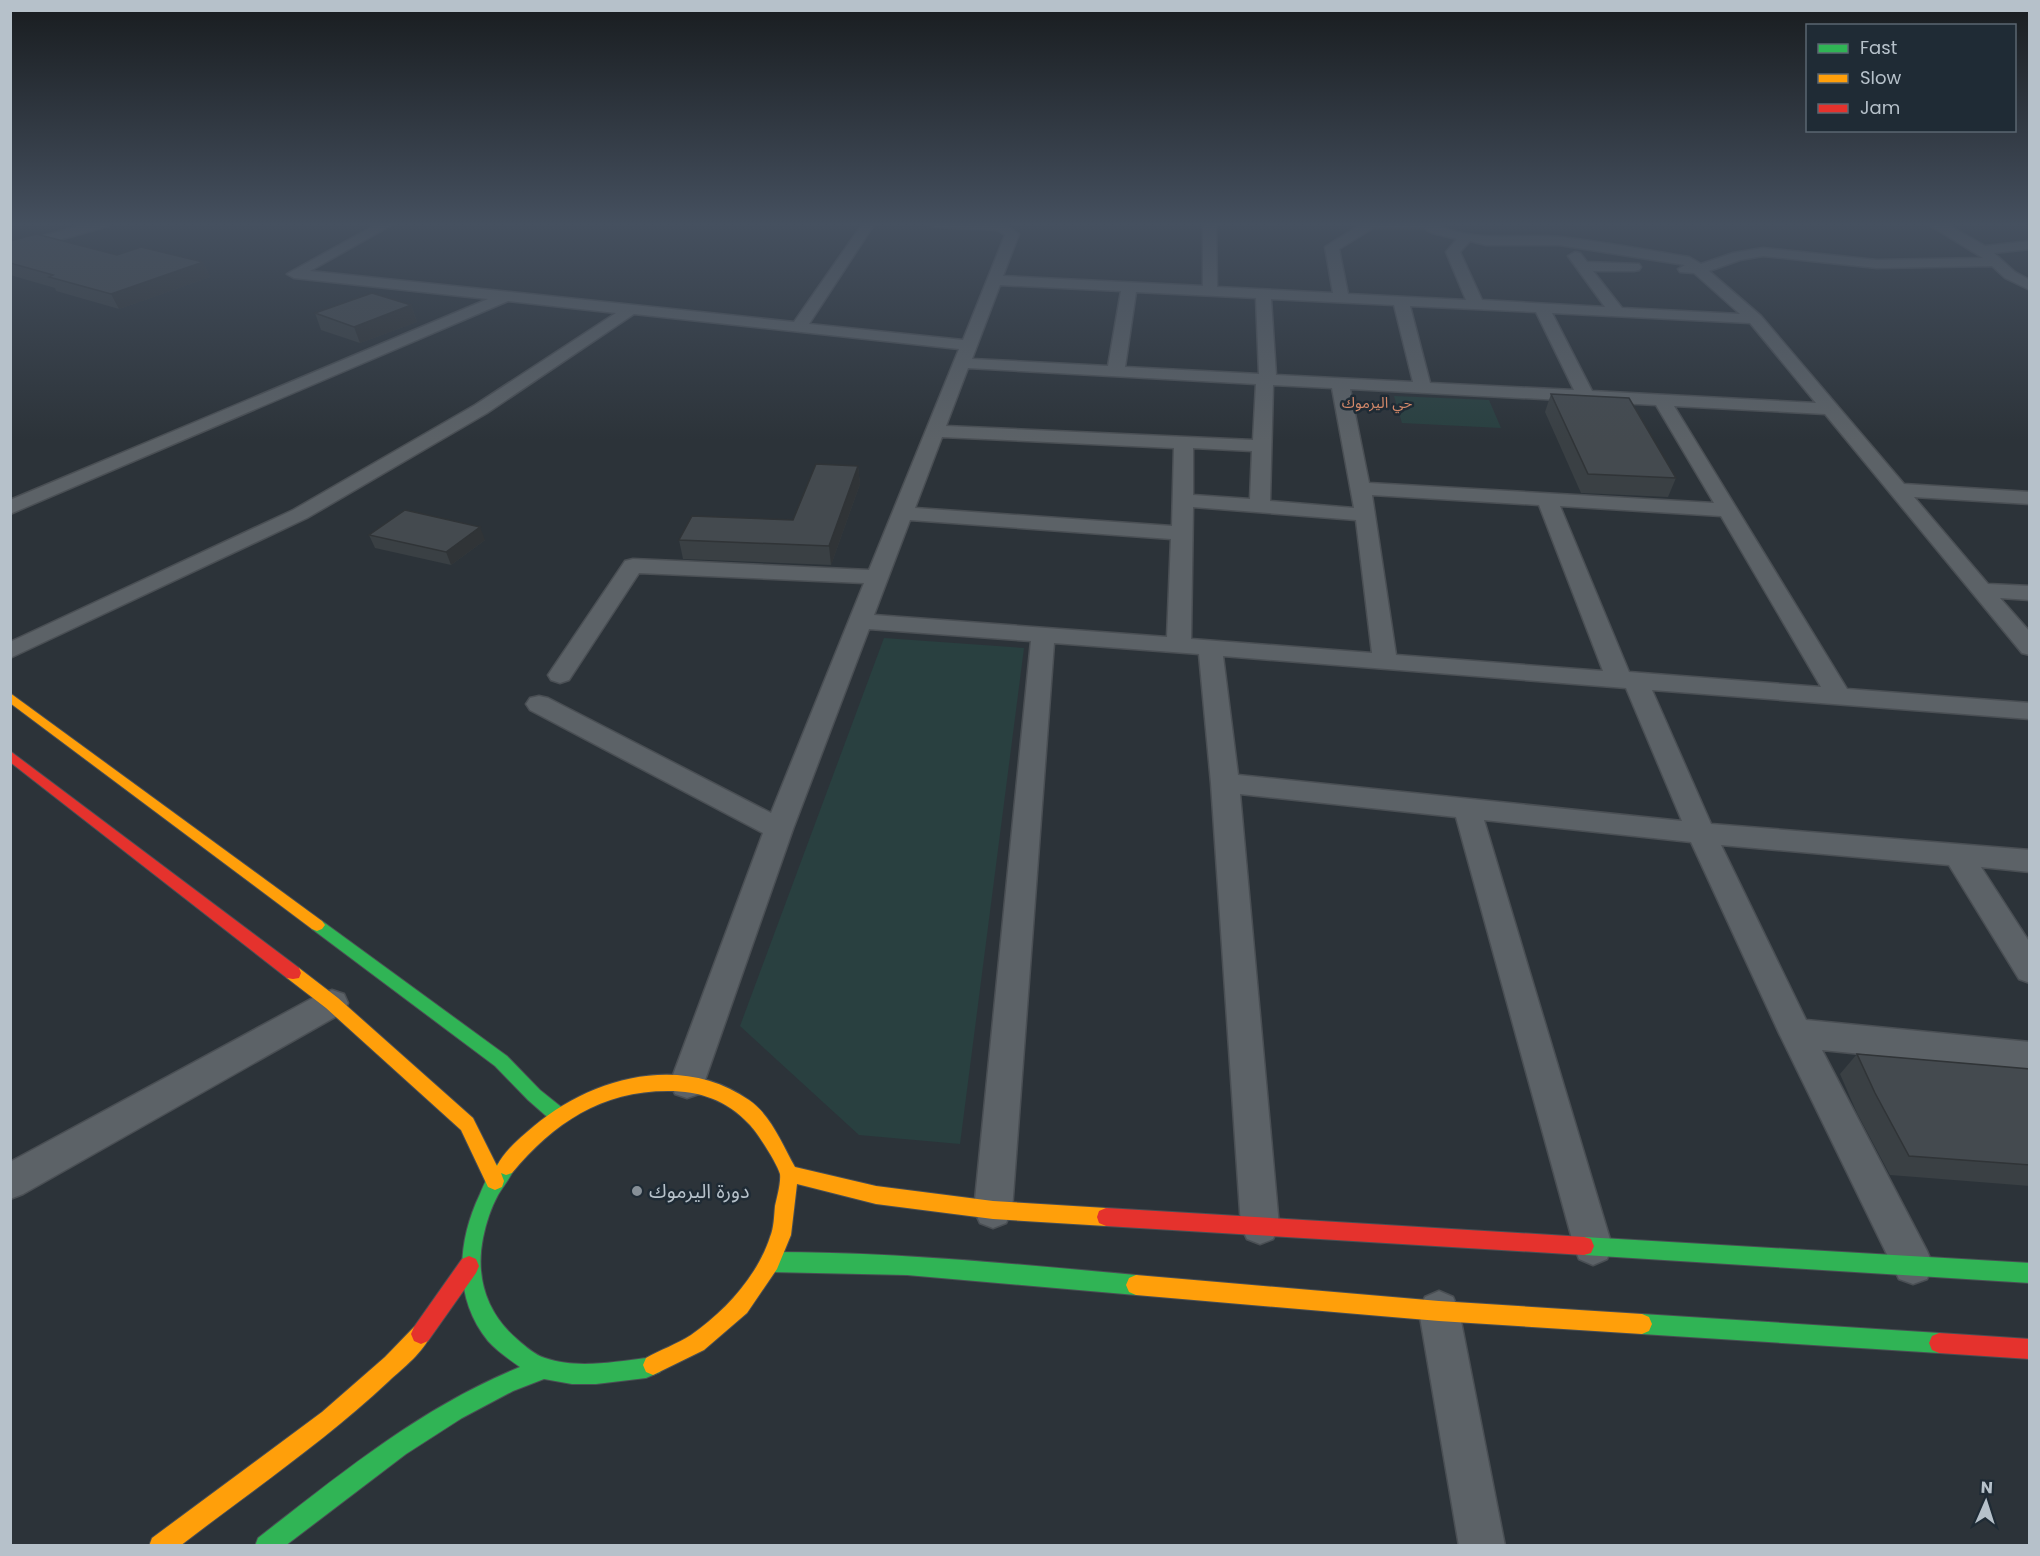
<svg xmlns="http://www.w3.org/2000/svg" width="2040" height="1556" font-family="Poppins,'Noto Sans Arabic',sans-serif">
	<rect width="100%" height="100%" fill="#2c3339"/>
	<!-- green -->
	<g fill="#294040">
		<path d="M1394,396L1489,400L1501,428L1402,423Z"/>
		<path d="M884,638L1024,648L960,1144L859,1135L740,1026Z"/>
	</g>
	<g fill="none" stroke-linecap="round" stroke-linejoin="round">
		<!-- street casing -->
		<g stroke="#4a4f54" stroke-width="3">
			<g id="street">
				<path d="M90,223H110L108,226L10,254V245Z"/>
				<path d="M379,223H395L310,271L794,322L863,223H875L809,324L963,340L1005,235L997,230L934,227L928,223H1002L1019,234L1003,276L1203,286V223H1216L1217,287L1333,293L1325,247L1363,223H1433C1473,244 1518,233 1561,237C1604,242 1646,250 1689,257L1701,264L1733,253L1763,248L1877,260L1983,258L1931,226L1930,223H1945L1985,246L2030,241V249L1994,253L2015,272L2030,280V290L2005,278L1992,266L1877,268L1763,256L1740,260L1709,271L1761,316L1904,484L2030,492V504L1914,497L1988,584L2030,586V600L2000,598L2030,632V655L2022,653L1825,414L1674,406L1847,689L2030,703V719L1652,690L1711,824L2030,850V872L1981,867L2030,943V983L2019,979L1949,865L1721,845L1806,1020L2030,1042V1071L1822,1050L1927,1251L1933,1265L1927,1279L1913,1284L1899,1279L1779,1033L1691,842L1484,820L1612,1246L1607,1259L1593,1265L1579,1259L1574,1246L1456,817L1240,794L1279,1226L1273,1239L1260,1244L1247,1239L1241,1226L1211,783L1199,654L1054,643L1012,1210L1006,1223L993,1228L980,1223L974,1210L1031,641L869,629L793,829L704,1083L699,1094L687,1098L675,1094L670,1083L763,833L530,710L526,704L530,698L539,696L548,698L771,813L864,583L639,573L569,680L560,683L551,680L548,675L625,561L633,559L869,570L959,349L634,314L487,413L307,518L10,658V642L293,510L475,405L616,313L508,301L10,514V500L488,299L294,278L287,274ZM1373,228H1423L1432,233L1457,239L1446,252L1466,300L1348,294L1339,249ZM1470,241L1486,245H1559L1685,265L1678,269L1680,272L1694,273L1740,314L1622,308L1593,271H1634L1639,270L1641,267L1639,264L1587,262L1580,253L1575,252L1568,256L1605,307L1482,300L1460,252ZM1000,285L1121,291L1108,366L972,359ZM1136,292L1256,298L1259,374L1125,367ZM1271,299L1394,305L1413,382L1276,375ZM1410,306L1536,312L1574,390L1430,383ZM1552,313L1750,323L1816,403L1592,391ZM968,368L1256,384L1253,440L946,426ZM1273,385L1332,388L1354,508L1270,501ZM1350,389L1656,405L1714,503L1369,483ZM942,437L1174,448L1172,526L915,508ZM1193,448L1252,451L1250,499L1193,495ZM1372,495L1539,505L1603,671L1396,655ZM1560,506L1721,516L1821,687L1629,672ZM1193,507L1356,520L1372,653L1191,639ZM910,520L1171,539L1167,637L874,615ZM1223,656L1626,688L1682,821L1238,775Z"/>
				<path d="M332,990L344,994L348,1003L344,1012L23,1194L10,1199V1162L320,994Z"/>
				<path d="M1439,1291L1453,1297L1459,1311L1505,1546H1459L1419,1311L1425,1297Z"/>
			</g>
		</g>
		<!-- fast casing -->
		<g stroke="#4a4f54" stroke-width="2">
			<g id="fast">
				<path d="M317,919L322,921L507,1056L540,1090L565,1110L568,1116L565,1122L559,1124L553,1122L528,1100L495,1066L312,929L309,925L312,921Z"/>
				<path d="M506,1159L512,1161L515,1167C511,1177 504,1185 498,1195C491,1208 486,1223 483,1238C475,1278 487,1314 518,1340C526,1347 535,1355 545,1358C577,1369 613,1362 646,1358L653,1355L660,1358L663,1365L660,1372L646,1378L596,1384H572L544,1379L513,1391L462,1418L406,1454L285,1546H255L258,1538C340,1474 423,1406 520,1367C510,1360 497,1351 488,1341C453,1298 457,1242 480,1194C485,1182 493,1163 506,1159Z"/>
				<path d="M1584,1237L2030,1263V1283L1584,1255L1577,1253L1574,1246L1577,1239Z"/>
				<path d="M770,1252C893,1252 1014,1264 1136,1275L1143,1278L1146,1285L1143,1292L1136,1295L907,1275L770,1272L763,1269L760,1262L763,1255Z"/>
				<path d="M1642,1314L1939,1333L1946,1336L1949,1343L1946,1350L1939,1353L1642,1334L1635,1331L1632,1324L1635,1317Z"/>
			</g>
		</g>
		<!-- slow casing -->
		<g stroke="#4a4f54" stroke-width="2">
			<g id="slow">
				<path d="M10,693L322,921L325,925L322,929L317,931L312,929L10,703Z"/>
				<path d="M293,967L299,968L338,998L473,1118L497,1166C504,1151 521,1137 534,1126C592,1077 682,1053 749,1100C771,1115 782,1144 795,1167L876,1186L993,1201L1106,1208L1113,1211L1115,1217L1113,1223L1106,1226L993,1219L876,1204L797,1184L791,1235L777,1269L747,1313L704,1350L653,1375L646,1372L643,1365L646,1358C660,1350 677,1344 691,1335C724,1312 757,1277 770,1237C774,1228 774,1216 775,1206C777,1197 781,1183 780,1174C777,1163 757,1132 749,1124C727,1100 699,1091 668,1091C601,1091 554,1123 512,1173L506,1175L501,1173L504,1181L502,1187L495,1190L488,1187L461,1130L326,1008L287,978L285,973L287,968Z"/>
				<path d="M1136,1275L1439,1301L1642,1314L1649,1317L1652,1324L1649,1331L1642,1334L1439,1321L1136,1295L1129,1292L1126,1285L1129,1278Z"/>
				<path d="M421,1324L428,1327L431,1334C424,1352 403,1368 389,1381C324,1442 250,1492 180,1546H149L152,1538L322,1412L385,1357L414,1327Z"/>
			</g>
		</g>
		<!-- jam casing -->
		<g stroke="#4a4f54" stroke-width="2">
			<g id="jam">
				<path d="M10,751L299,968L301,973L299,978L293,979L287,978L10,762Z"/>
				<path d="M1106,1208L1584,1237L1591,1239L1594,1246L1591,1253L1584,1255L1106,1226L1099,1223L1097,1217L1099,1211Z"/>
				<path d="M469,1256L476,1259L479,1266L476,1273L428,1341L421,1344L414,1341L411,1334L414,1327L462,1259Z"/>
				<path d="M1939,1333L2030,1339V1359L1939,1353L1932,1350L1929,1343L1932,1336Z"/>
			</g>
		</g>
		<!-- street -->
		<use href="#street" fill="#5c6267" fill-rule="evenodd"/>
		<!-- fast -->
		<use href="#fast" fill="#30b455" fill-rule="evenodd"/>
		<!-- slow -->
		<use href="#slow" fill="#ff9f0a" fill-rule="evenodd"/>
		<!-- jam -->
		<use href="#jam" fill="#e5322d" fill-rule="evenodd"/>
	</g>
	<!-- wall -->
	<g fill="#3a4044">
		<path d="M10,241L117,255L203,262L210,277L119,309L56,291L55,288L10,275Z"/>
		<path d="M411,305L417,322L360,343L321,330L315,313Z"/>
		<path d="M1551,394L1676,478L1668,497L1581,493L1545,412Z"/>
		<path d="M858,466L860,484L831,565L683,559L679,540L793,520Z"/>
		<path d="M369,535L485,540L451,565L375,548Z"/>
		<path d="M1857,1054L2030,1069V1186L1890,1175L1857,1113L1840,1074Z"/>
	</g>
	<!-- shaded-wall -->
	<g fill="#303437">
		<path d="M203,262L210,277L119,309L111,294Z"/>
		<path d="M411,305L417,322L360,343L354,327Z"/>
		<path d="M858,466L860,484L831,565L829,546Z"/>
		<path d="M480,527L485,540L451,565L446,552Z"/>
	</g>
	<!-- building -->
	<g fill="#444a4f" stroke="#303437" stroke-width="1.5">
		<path d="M36,234L117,255L141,247L203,262L111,294L49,277L53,275L10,263V241Z"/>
		<path d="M372,293L411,305L354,327L315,313Z"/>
		<path d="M1551,394L1629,398L1676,478L1588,474Z"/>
		<path d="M816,464L858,466L829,546L679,540L692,516L793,520Z"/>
		<path d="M405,510L480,527L446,552L369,535Z"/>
		<path d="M1857,1054L2030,1069V1165L1909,1156L1875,1093Z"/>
	</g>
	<!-- sky -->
	<linearGradient id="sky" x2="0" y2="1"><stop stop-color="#181c1f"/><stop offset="0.51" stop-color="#45505f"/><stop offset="1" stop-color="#45505f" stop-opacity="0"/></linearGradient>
	<rect width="2040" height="440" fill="url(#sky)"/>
	<!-- markers -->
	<circle fill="#868f97" stroke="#1f2b35" stroke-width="2" cx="637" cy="1191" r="6"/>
	<g text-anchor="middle" stroke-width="5" stroke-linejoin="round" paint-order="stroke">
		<!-- far-neighbourhood labels -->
		<g font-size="15" fill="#d38869" stroke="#1f2b35">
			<text x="1377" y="408">حي اليرموك</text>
		</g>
		<!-- near-poi labels -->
		<g font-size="20" fill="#b6c1ca" stroke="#1f2b35" text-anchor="start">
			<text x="649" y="1198">دورة اليرموك</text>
		</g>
	</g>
	<!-- border -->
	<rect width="2040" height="1556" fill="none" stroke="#b6c1ca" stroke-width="24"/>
	<!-- legend -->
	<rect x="1806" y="24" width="210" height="108" fill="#1f2b35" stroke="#5b6771" stroke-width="1.5"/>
	<rect x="1818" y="44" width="30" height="9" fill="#30b455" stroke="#5b6771" stroke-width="1.5"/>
	<text x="1860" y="54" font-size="18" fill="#b6c1ca">Fast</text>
	<rect x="1818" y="74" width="30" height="9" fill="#ff9f0a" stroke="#5b6771" stroke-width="1.5"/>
	<text x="1860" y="84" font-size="18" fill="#b6c1ca">Slow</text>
	<rect x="1818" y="104" width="30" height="9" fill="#e5322d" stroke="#5b6771" stroke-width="1.5"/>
	<text x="1860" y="114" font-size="18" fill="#b6c1ca">Jam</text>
	<!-- north arrow -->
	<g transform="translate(1986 1502) rotate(3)" stroke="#1f2b35" stroke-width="4.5" paint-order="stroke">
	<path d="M0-4.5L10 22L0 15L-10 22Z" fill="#b6c1ca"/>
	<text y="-9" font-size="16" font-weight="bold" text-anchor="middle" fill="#b6c1ca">N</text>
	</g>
</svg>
